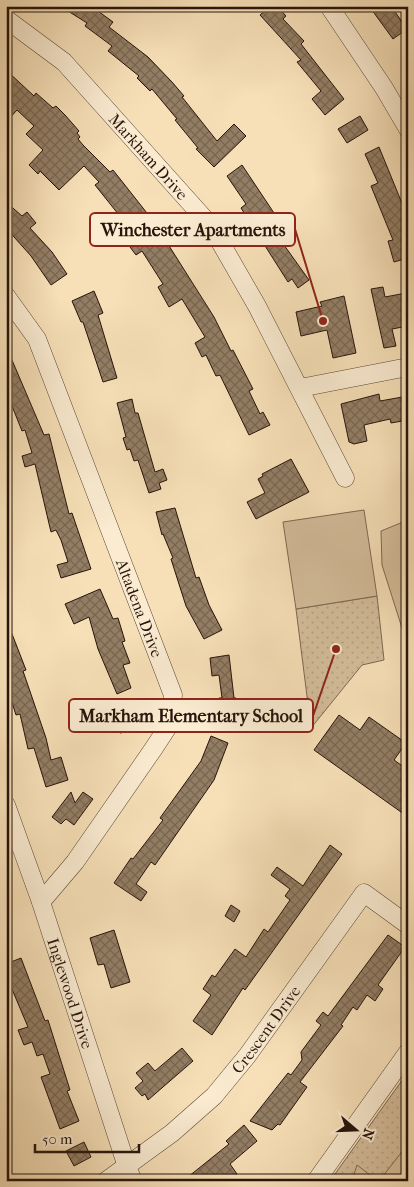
<svg xmlns="http://www.w3.org/2000/svg" width="414" height="1187" font-family="'IM FELL French Canon',serif">
	<defs>
		<pattern id="grass-dots" width="8" height="8" patternUnits="userSpaceOnUse" patternTransform="scale(1.25)"><rect width="8" height="8" fill="#d4bd9b"/><path d="M2 2h.1M6 6h.1" fill="none" stroke="#b6a284" stroke-width="1.8" stroke-linecap="round"/></pattern>
		<pattern id="forest-firs" width="22" height="20" patternUnits="userSpaceOnUse" patternTransform="scale(1.25)"><rect width="22" height="20" fill="#d4bd9b"/><path d="M5 1l3.5 6h-7zM16 11l3.5 6h-7z" fill="#b6a284"/></pattern>
		<pattern id="building-cross-hatch" width="8" height="8" patternUnits="userSpaceOnUse" patternTransform="scale(1.25)"><rect width="8" height="8" fill="#937e65"/><path d="M0 0l8 8M0 8l8-8" fill="none" stroke="#786651"/></pattern>
	</defs>
	<rect width="100%" height="100%" fill="#f7e0b8"/>
	<filter id="stains"><feTurbulence type="fractalNoise" baseFrequency=".004" numOctaves="4"/><feColorMatrix values="0 0 0 0 .2 0 0 0 0 .09 0 0 0 0 .02 0 0 0 .5 -.17"/></filter>
	<radialGradient id="worn" r=".72"><stop offset=".6" stop-color="#630" stop-opacity="0"/><stop offset="1" stop-color="#630" stop-opacity=".3"/></radialGradient>
	<!-- grass -->
	<g fill="url(#grass-dots)" stroke="#7e6853">
		<path d="M377,596L384,660L362,665L311,728L296,609Z"/>
		<path d="M408,1072V1181H330Z"/>
	</g>
	<!-- forest -->
	<g fill="url(#forest-firs)" stroke="#7e6853">
		<path d="M408,1144V1181H379Z"/>
		<path d="M357,1165L378,1181H352Z"/>
	</g>
	<!-- garden -->
	<g fill="#d4bd9b" stroke="#7e6853">
		<path d="M364,510L377,596L296,609L283,522Z"/>
		<path d="M408,520V647L382,565L381,531Z"/>
	</g>
	<!-- building -->
	<g fill="url(#building-cross-hatch)" stroke="#27140b">
		<path d="M60,6H91L113,22L109,27L148,57L172,82L184,96L182,97L217,141L234,124L246,136L214,167L196,149L198,148L175,120L177,119L152,89L150,91L137,78L139,76L108,51L112,46L85,26L87,23Z"/>
		<path d="M270,6H277L286,16L283,19L304,41L301,44L344,99L325,115L312,99L321,91L297,62L301,60L260,15Z"/>
		<path d="M369,6H391L407,29L393,39Z"/>
		<path d="M6,70L34,96L36,93L53,108L56,106L65,115L79,131L77,133L80,137L78,139L83,145L110,172L113,170L154,222L214,317L231,351L233,350L253,389L249,391L260,414L263,412L270,425L249,435L220,375L216,376L206,355L202,357L195,343L205,337L182,299L169,307L158,287L163,284L142,251L136,255L130,247L139,240L95,185L99,182L84,166L59,190L40,171L38,174L29,165L43,150L26,134L34,126L17,110L6,122Z"/>
		<path d="M360,116L368,130L347,143L338,129Z"/>
		<path d="M379,147L408,218V258L394,262L388,241L393,240L371,186L378,183L365,154Z"/>
		<path d="M242,165L278,219L281,217L290,231L279,238L309,280L298,288L292,279L288,282L241,208L246,204L227,176Z"/>
		<path d="M6,202L22,216L27,212L36,223L30,228L52,252L67,274L51,285L31,256L6,228Z"/>
		<path d="M383,287L385,297L406,293L408,301V326L392,329L396,346L384,348L371,289Z"/>
		<path d="M94,291L103,313L98,315L117,378L103,382L83,322H81L72,301Z"/>
		<path d="M344,296L356,353L333,358L327,330L301,336L296,312L322,306L320,302Z"/>
		<path d="M6,346L44,435L49,434L69,514L72,513L91,569L61,578L57,565L68,562L61,540L56,530L51,532L35,464L25,467L22,456L32,453L25,430L22,431L6,391Z"/>
		<path d="M379,394L380,401L408,396V420L391,423L390,419L364,425L367,441L354,444L349,442L341,404Z"/>
		<path d="M132,399L135,413H138L155,472L163,469L167,480L159,483L161,489L149,493L138,460L134,461L130,449L127,450L123,438L126,437L117,403Z"/>
		<path d="M291,459L309,492L256,519L247,502L265,493L258,479L263,476L262,474Z"/>
		<path d="M175,508L196,578L199,577L209,605L222,630L204,639L186,606L171,559L173,558L163,534L162,535L156,512Z"/>
		<path d="M100,589L113,619L118,618L125,641L122,642L130,663L123,665L131,688L117,694L98,649L89,617L74,624L65,604Z"/>
		<path d="M7,621L26,670L23,671L46,738L51,760L61,757L68,780L46,787L34,748L28,749L20,714L16,715L8,690L10,689L6,680Z"/>
		<path d="M229,655L234,698H236L235,723H218L219,698H222L219,675L212,676L210,658Z"/>
		<path d="M139,711L143,728L120,733L116,716Z"/>
		<path d="M339,715L360,730L369,717L406,743L394,760L408,770V817L314,750Z"/>
		<path d="M211,736L228,743L214,780L155,865L151,862L136,884L147,892L141,901L114,883L131,858L133,859L163,820L160,818L201,761Z"/>
		<path d="M71,792L75,803L83,792L93,799L74,825L66,819L61,824L52,817Z"/>
		<path d="M330,845L342,854L245,990L243,988L212,1035L193,1021L211,995L203,989L212,975L215,977L235,949L246,957L264,929L268,932L290,900L285,896L290,889L271,875L277,867L303,886Z"/>
		<path d="M231,905L240,911L234,922L225,916Z"/>
		<path d="M114,930L130,982L111,988L104,964L98,965L90,938Z"/>
		<path d="M388,935L405,947L378,985L383,989L375,1001L367,995L357,1010L353,1007L341,1025L343,1026L300,1082L307,1087L280,1125L278,1124L272,1130L250,1121L288,1073L291,1075L302,1060L301,1052L321,1025L316,1021L323,1012L328,1016Z"/>
		<path d="M21,958L45,1021L48,1020L70,1090L67,1091L79,1121L60,1129L41,1077L50,1074L43,1054L37,1056L32,1042L24,1045L18,1030L28,1027L6,975V964Z"/>
		<path d="M182,1048L193,1061L148,1100L145,1094L142,1096L135,1088L143,1081L136,1073L148,1063L155,1071Z"/>
		<path d="M244,1125L257,1141L230,1164L237,1174L229,1181H183L229,1144L226,1141Z"/>
		<path d="M84,1142L91,1157L74,1166L66,1151Z"/>
	</g>
	<g fill="none" stroke-linecap="round" stroke-linejoin="round">
		<!-- minor casing -->
		<g stroke="#5b4736" stroke-width="19">
			<g id="minor">
				<path d="M329,6L384,88L408,129"/>
				<path id="s1" d="M6,19L64,62L211,226L257,306L345,478"/>
				<path id="s2" d="M6,296L37,339L173,695L169,725L154,748L75,862L41,902"/>
				<path d="M300,388L408,367"/>
				<path id="s3" d="M6,805L41,902L127,1167L133,1181"/>
				<path id="s4" d="M106,1181L172,1133L214,1096L247,1056L364,893L408,925"/>
				<path d="M316,1181L408,1052"/>
			</g>
		</g>
		<!-- minor -->
		<use href="#minor" stroke="#faebd1" stroke-width="18"/>
	</g>
	<g text-anchor="middle" stroke-width="4.5" stroke-linejoin="round" paint-order="stroke">
		<!-- street labels -->
		<g font-size="16" fill="#27140b" stroke="#faebd1">
			<text dy="6" stroke="none"><textPath href="#s1" startOffset="199">Markham Drive</textPath></text>
			<text dy="6" stroke="none"><textPath href="#s2" startOffset="341">Altadena Drive</textPath></text>
			<text dy="6" stroke="none"><textPath href="#s3" startOffset="199">Inglewood Drive</textPath></text>
			<text dy="6" stroke="none"><textPath href="#s4" startOffset="222">Crescent Drive</textPath></text>
		</g>
	</g>
	<!-- callouts -->
	<path fill="none" stroke="#8f2418" stroke-width="2" d="M323 321L295 229M336 649L313 716"/>
	<g fill="#8f2418" stroke="#faebd1" stroke-width="2">
		<circle cx="323" cy="321" r="5"/>
		<circle cx="336" cy="649" r="5"/>
	</g>
	<g fill="#faebd1" stroke="#8f2418" stroke-width="2">
		<rect x="90" y="213" width="205" height="33" rx="5"/>
		<rect x="69" y="699" width="244" height="33" rx="5"/>
	</g>
	<g font-size="18" text-anchor="middle" font-weight="bold" fill="#27140b">
		<text x="193" y="236">Winchester Apartments</text>
		<text x="191" y="722">Markham Elementary School</text>
	</g>
	<!-- margin -->
	<rect width="414" height="1187" fill="none" stroke="#f7e0b8" stroke-width="25"/>
	<rect x="8" y="8" width="399" height="1172" fill="none" stroke="#27140b" stroke-width="2.5"/>
	<rect x="12" y="12" width="389" height="1162" fill="none" stroke="#27140b"/>
	<!-- north arrow -->
	<g transform="translate(356 1130) rotate(109)" stroke="#faebd1" stroke-width="4" paint-order="stroke">
	<path d="M0-4L9 19L0 12L-9 19Z" fill="#27140b"/>
	<text y="-8" font-size="14" font-weight="bold" text-anchor="middle" fill="#27140b">N</text>
	</g>
	<!-- scale -->
	<path d="M35 1144v8h104v-8" fill="none" stroke="#27140b" stroke-width="2.5"/>
	<text x="42" y="1144" font-size="15" fill="#27140b" stroke="#faebd1" stroke-width="4" paint-order="stroke">50 m</text>
	<rect width="100%" height="100%" filter="url(#stains)"/>
	<rect width="100%" height="100%" fill="url(#worn)"/>
</svg>
